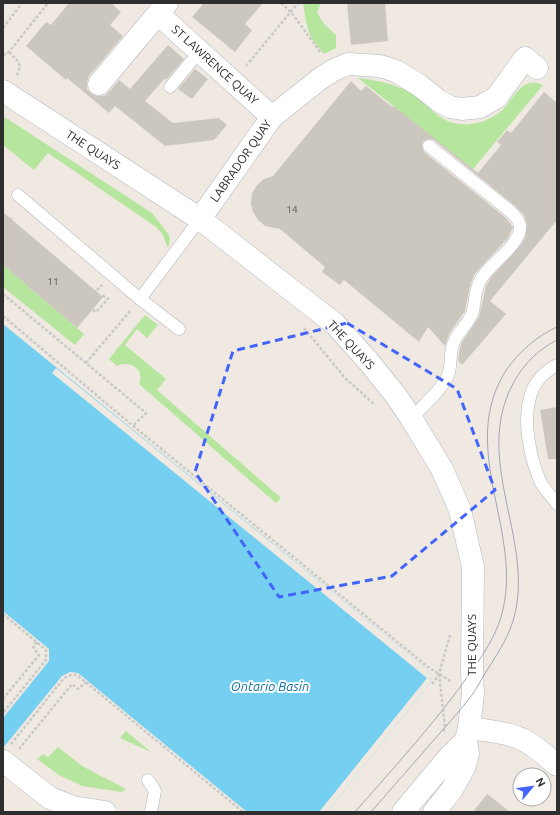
<svg xmlns="http://www.w3.org/2000/svg" width="560" height="815" font-family="Ubuntu,sans-serif">
	<rect width="100%" height="100%" fill="#efe9e1"/>
	<!-- green -->
	<g fill="#b6e59e">
		<path d="M303,3H321L317,12L324,24L336,35V48L324,54L311,38L306,22Z"/>
		<path d="M358,78C376,80 391,83 408,91C431,104 438,127 470,124C481,123 490,119 499,113C513,102 521,74 543,85L473,169Z"/>
		<path d="M3,116L152,213L169,235L170,241L168,248L162,233L156,227L48,153L34,170L3,145Z"/>
		<path d="M3,265L84,334L75,345L3,287Z"/>
		<path d="M145,315L158,325L147,338L137,329L125,345L166,379L157,390L281,498L276,503L139,384C145,369 130,360 117,366L109,359Z"/>
		<path d="M126,731L151,752L120,738Z"/>
		<path d="M58,747L82,766L126,789L122,792L82,786L59,775L37,759L43,754L48,757Z"/>
	</g>
	<!-- water -->
	<path fill="#75cff0" d="M3,324L426,668L431,675L430,683L327,812H247L78,673L70,672L62,676L3,748V718L49,661V649L3,611Z"/>
	<!-- pier -->
	<path fill="#efe9e1" d="M56,368L426,668L431,675L430,683L327,812H319L427,678L52,373Z"/>
	<!-- building -->
	<g fill="#cbc7bf">
		<path d="M69,3H111L121,12L110,25L123,36L89,76L87,82V89L91,93L97,96H104L109,92L119,80L130,89L168,45L184,59L166,80L165,78L145,101L173,123L219,118L227,125L214,140L165,146L115,106L109,113L67,78L66,80L26,46L46,22L51,25Z"/>
		<path d="M204,3H263L245,24L252,30L235,52L192,17Z"/>
		<path d="M347,3H385L388,41L351,45Z"/>
		<path d="M195,69L208,79L192,99L178,89Z"/>
		<path d="M351,81L361,91L366,86L392,107L394,106L478,173L501,145L497,142L507,130L511,133L544,92L557,103V220L490,301L506,314L462,365L458,360L460,348L462,342L479,317L486,286L491,277L520,246L525,238L527,225L524,215L515,206L434,140L430,139L423,141L422,145L424,152L505,217L513,227L508,238L480,268L474,275L470,286L465,311L449,334L445,346L428,327L419,342L344,280L340,285L322,272L325,267L280,229L265,226L258,220L253,212L251,204L252,193L257,185L264,179L273,176Z"/>
		<path d="M3,212L103,297L77,328L3,265Z"/>
		<path d="M557,407V459H548L540,410Z"/>
		<path d="M487,794L510,812H473Z"/>
	</g>
	<g fill="none" stroke-linecap="round" stroke-linejoin="round">
		<!-- lane casing -->
		<g stroke="#b4b7c1" stroke-width="13">
			<g id="lane">
				<path d="M170,87L200,51"/>
				<path d="M18,195L140,299L179,329"/>
				<path d="M140,299L200,219"/>
				<path d="M557,365C546,371 535,381 531,394C522,420 530,457 540,481C544,489 552,497 557,504"/>
				<path d="M411,418C421,409 447,384 449,372C452,361 449,353 454,342C458,332 468,324 472,314C476,302 474,290 481,279C491,262 517,248 520,229C521,222 515,216 510,211L429,146"/>
				<path d="M148,780L155,791L151,812"/>
			</g>
		</g>
		<!-- street casing -->
		<g stroke="#b4b7c1" stroke-width="23">
			<g id="street">
				<path d="M158,14L272,117"/>
				<path d="M99,84L167,3"/>
				<path d="M3,91L200,219L335,324L369,362L397,397L411,418L442,469L460,510L473,567L472,671L473,694L469,728L466,740L468,754L464,768L451,791L434,812"/>
				<path d="M200,219L272,117L321,78L334,70L348,64L380,66L396,71L419,85L439,101L450,107L462,109L480,107L497,97L525,58L537,68"/>
				<path d="M469,728C488,731 510,732 527,742C538,748 547,757 557,765"/>
				<path d="M3,761L50,798L73,807L105,812"/>
				<path d="M403,812L449,757L466,740"/>
			</g>
		</g>
		<!-- path -->
		<g stroke="#c9c9c9" stroke-width="2.5" stroke-dasharray="3 2" stroke-linecap="butt">
			<path d="M281,3L291,12L321,53"/>
			<path d="M3,28L22,3"/>
			<path d="M9,52L17,60L20,66L18,73L16,76"/>
			<path d="M3,55L9,52L48,3"/>
			<path d="M246,66L298,3"/>
			<path d="M11,219L12,218"/>
			<path d="M97,290L102,285"/>
			<path d="M3,294L146,413L133,426"/>
			<path d="M93,310L96,312L108,299L102,295"/>
			<path d="M3,316L126,420L428,667L452,682"/>
			<path d="M304,328L345,378L375,405"/>
			<path d="M86,363L130,311"/>
			<path d="M3,614L46,650V660L3,713"/>
			<path d="M439,674L445,727L443,732"/>
			<path d="M432,684L439,674L450,635"/>
			<path d="M3,699L39,655L33,647L37,642"/>
			<path d="M11,744L64,678L70,675H77L243,812"/>
			<path d="M19,749L72,684L78,689L86,682"/>
		</g>
		<!-- lane -->
		<use href="#lane" stroke="#fff" stroke-width="12"/>
		<!-- street -->
		<use href="#street" stroke="#fff" stroke-width="22"/>
		<!-- tram -->
		<g stroke="#a3a6b8" stroke-width="1">
			<path d="M355,812C395,766 436,722 471,672C483,655 495,637 501,617C526,534 455,448 507,369C520,351 537,336 557,327"/>
			<path d="M371,812C392,788 412,765 433,741C446,726 460,711 472,695C477,688 481,680 486,672C496,656 507,640 513,621C536,545 476,467 509,392C519,369 535,351 557,340"/>
		</g>
	</g>
	<!-- marked area -->
	<path fill="none" stroke="#4264fb" stroke-width="3" stroke-dasharray="8 5" stroke-linejoin="round" d="M347,323L457,389L495,490L392,576L279,597L195,472L233,351Z"/>
	<g text-anchor="middle" stroke-width="4" stroke-linejoin="round" paint-order="stroke">
		<!-- number labels -->
		<g font-size="10" fill="#555452">
			<text x="292" y="213">14</text>
			<text x="53" y="285">11</text>
		</g>
		<!-- street labels -->
		<g font-size="12" fill="#2e2e2e" stroke="#fff">
			<text transform="translate(215 65) rotate(42)" y="4">ST LAWRENCE QUAY</text>
			<text transform="translate(93 150) rotate(33)" y="4">THE QUAYS</text>
			<text transform="translate(241 161) rotate(-55)" y="4">LABRADOR QUAY</text>
			<text transform="translate(351 345) rotate(47)" y="4">THE QUAYS</text>
			<text transform="translate(472 645) rotate(-90)" y="4">THE QUAYS</text>
		</g>
		<!-- water labels -->
		<g font-size="13" font-style="italic" fill="#0d6fa3" stroke="#fff">
			<text x="270" y="691">Ontario Basin</text>
		</g>
	</g>
	<!-- border -->
	<rect width="560" height="815" fill="none" stroke="#2e2e2e" stroke-width="8"/>
	<!-- north arrow -->
	<g transform="translate(532 787) rotate(61)"><circle r="19" fill="#ffffff" stroke="#ababab"/>
	<path d="M0-3L7 15L0 10L-7 15Z" fill="#4264fb"/>
	<text y="-6" font-size="11" font-weight="bold" text-anchor="middle" fill="#2e2e2e">N</text>
	</g>
</svg>
